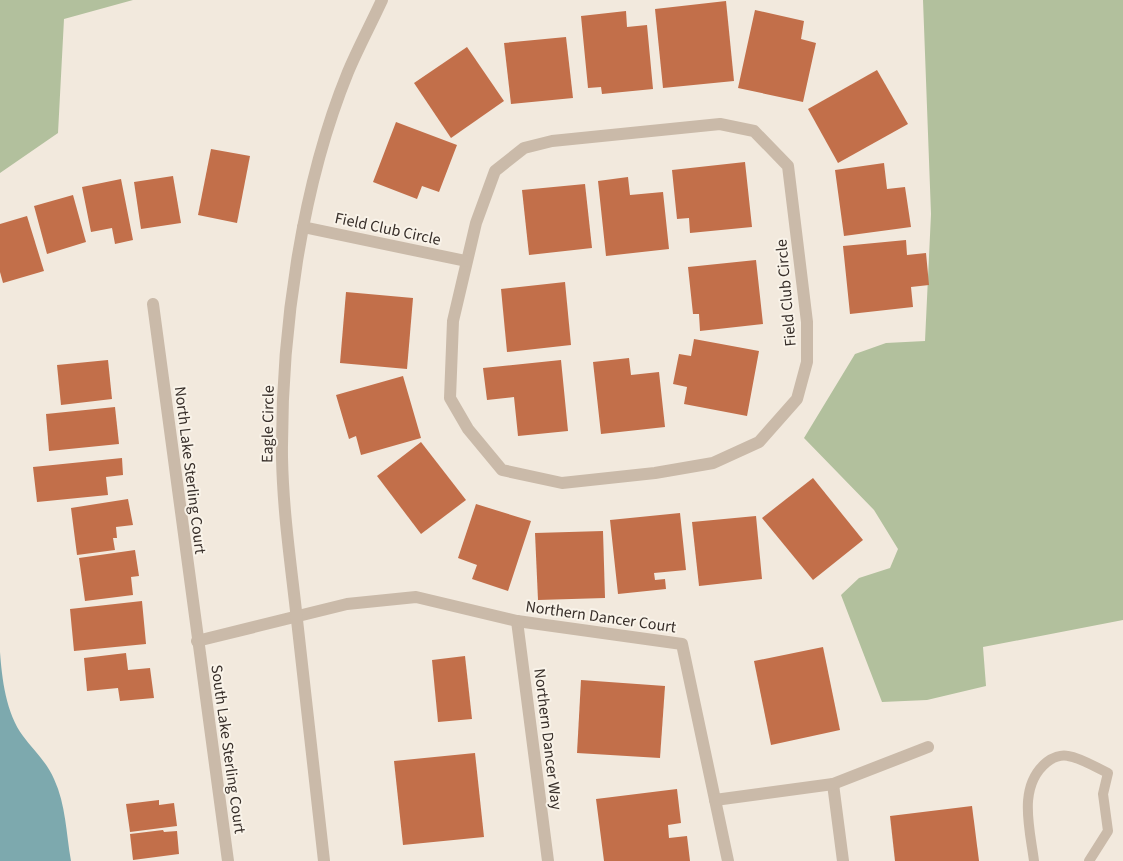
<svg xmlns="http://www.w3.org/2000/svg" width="1123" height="861" font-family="'Source Sans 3',sans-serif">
	<rect width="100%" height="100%" fill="#f2e9dd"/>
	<!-- green -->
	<g fill="#b2c09d">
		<path d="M0,0H133L64,19L58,133L0,173Z"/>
		<path d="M923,0H1123V620L983,647L986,686L927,700L882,702L841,595L859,578L890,568L898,549L874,510L804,438L855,354L886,343L925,341L931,214Z"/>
	</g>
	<!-- water -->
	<path fill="#7da9ae" d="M0,652C2,679 6,713 23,736C33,750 47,762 54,779C66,805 66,833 71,861H0Z"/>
	<!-- building -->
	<g fill="#c26f4a">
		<path d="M726,1L734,81L663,88L655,9Z"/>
		<path d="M755,10L804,21L801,39L816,43L803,102L738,88Z"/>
		<path d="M626,11L627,27L647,25L653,89L602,94L601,87L588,88L581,16Z"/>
		<path d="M566,37L573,98L511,104L504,43Z"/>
		<path d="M467,47L504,101L451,138L414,83Z"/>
		<path d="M877,70L908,124L838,163L808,109Z"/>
		<path d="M396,122L457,145L439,192L422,186L417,199L373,182Z"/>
		<path d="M211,149L250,156L237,223L198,215Z"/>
		<path d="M745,162L752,227L690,233L689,218L677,219L672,170Z"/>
		<path d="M884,163L887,189L905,187L911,227L844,236L835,170Z"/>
		<path d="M173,176L181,223L141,229L134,182Z"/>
		<path d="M628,177L630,195L663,192L669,249L606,256L598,181Z"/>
		<path d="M121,179L133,240L115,244L112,228L91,232L82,187Z"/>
		<path d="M585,184L592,248L529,255L522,190Z"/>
		<path d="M73,195L86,242L47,254L34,206Z"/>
		<path d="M27,216L44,271L3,283L0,272V224Z"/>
		<path d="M906,240L907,255L926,253L929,285L911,287L913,307L850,314L843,246Z"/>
		<path d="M756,260L763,324L700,331L699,314H693L688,267Z"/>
		<path d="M565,282L571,345L507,352L501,289Z"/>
		<path d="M346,292L413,298L407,369L340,363Z"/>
		<path d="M694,339L759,351L747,416L684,404L687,387L673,384L679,354L691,356Z"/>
		<path d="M629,358L631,375L659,372L665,427L601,434L593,362Z"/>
		<path d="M108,360L112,399L61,405L57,365Z"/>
		<path d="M561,360L568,431L518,436L514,397L487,400L483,368Z"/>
		<path d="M403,376L421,438L361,455L356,436L349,439L336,395Z"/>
		<path d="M115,407L119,444L49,451L46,414Z"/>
		<path d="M421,442L466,500L421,534L377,476Z"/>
		<path d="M122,458L123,475L106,477L108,495L37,502L33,467Z"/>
		<path d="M813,478L863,540L813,580L762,518Z"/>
		<path d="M128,499L133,525L116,527L117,538H113L115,550L77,555L71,508Z"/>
		<path d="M476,504L531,521L508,591L472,579L477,565L458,558Z"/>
		<path d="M680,513L686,570L654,573L655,580L665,579L666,589L618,594L610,520Z"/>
		<path d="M756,516L762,579L699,586L692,522Z"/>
		<path d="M603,531L605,598L538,600L535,533Z"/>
		<path d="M135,550L139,576L131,577L133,595L85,601L79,558Z"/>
		<path d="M142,601L146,644L74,651L70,609Z"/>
		<path d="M823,647L840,730L771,745L754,661Z"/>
		<path d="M126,653L128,670L150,668L154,698L120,701L118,688L87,691L84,658Z"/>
		<path d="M465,656L472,719L438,722L432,660Z"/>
		<path d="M581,680L665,686L660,758L577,753Z"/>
		<path d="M475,753L484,837L403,845L394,761Z"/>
		<path d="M677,789L681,823L668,825L669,838L687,836L690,861H604L596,799Z"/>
		<path d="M159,800V805L174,803L177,826L130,832L126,804Z"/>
		<path d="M972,806L979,861H895L890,816Z"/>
		<path d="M163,830L164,832L177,831L179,854L133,860L130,834Z"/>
	</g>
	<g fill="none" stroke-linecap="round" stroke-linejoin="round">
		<!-- service -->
		<path stroke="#cabaa9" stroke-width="10" d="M1034,861C1030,829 1017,786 1047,762C1052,758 1061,754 1068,756C1081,758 1095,767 1108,773L1103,794L1108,831L1089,861"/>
		<!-- minor -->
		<g stroke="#cabaa9" stroke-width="12">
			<path d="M720,124L754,131L788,166L807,322V362L797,399L759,442L713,463L655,473L562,483L502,470L468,429L450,398L453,321L476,223L495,171L524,148L552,141Z"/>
			<path d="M303,227L466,261"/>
			<path d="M153,304L228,861"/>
			<path d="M517,621L548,861"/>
			<path d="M197,641L347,604L416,597L517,621L682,644L728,861"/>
			<path d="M833,784L843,861"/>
			<path d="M715,800L833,784L928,747"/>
		</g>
		<!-- tertiary -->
		<path stroke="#cabaa9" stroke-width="12" d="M324,861C315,781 306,700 297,620C291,565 283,512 282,457C281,333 301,187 348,72C358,48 371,24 382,0"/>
	</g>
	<g text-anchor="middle" stroke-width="4" stroke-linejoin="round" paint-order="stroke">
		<!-- street labels -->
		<g font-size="16" fill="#372e29" stroke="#f9f3e9">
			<text transform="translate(388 228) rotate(12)" y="6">Field Club Circle</text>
			<text transform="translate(785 293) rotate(-95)" y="6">Field Club Circle</text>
			<text transform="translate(267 424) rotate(-89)" y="6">Eagle Circle</text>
			<text transform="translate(191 470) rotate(83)" y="6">North Lake Sterling Court</text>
			<text transform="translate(601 616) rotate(8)" y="6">Northern Dancer Court</text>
			<text transform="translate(549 739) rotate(83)" y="6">Northern Dancer Way</text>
			<text transform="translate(229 749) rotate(82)" y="6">South Lake Sterling Court</text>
		</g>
	</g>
</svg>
